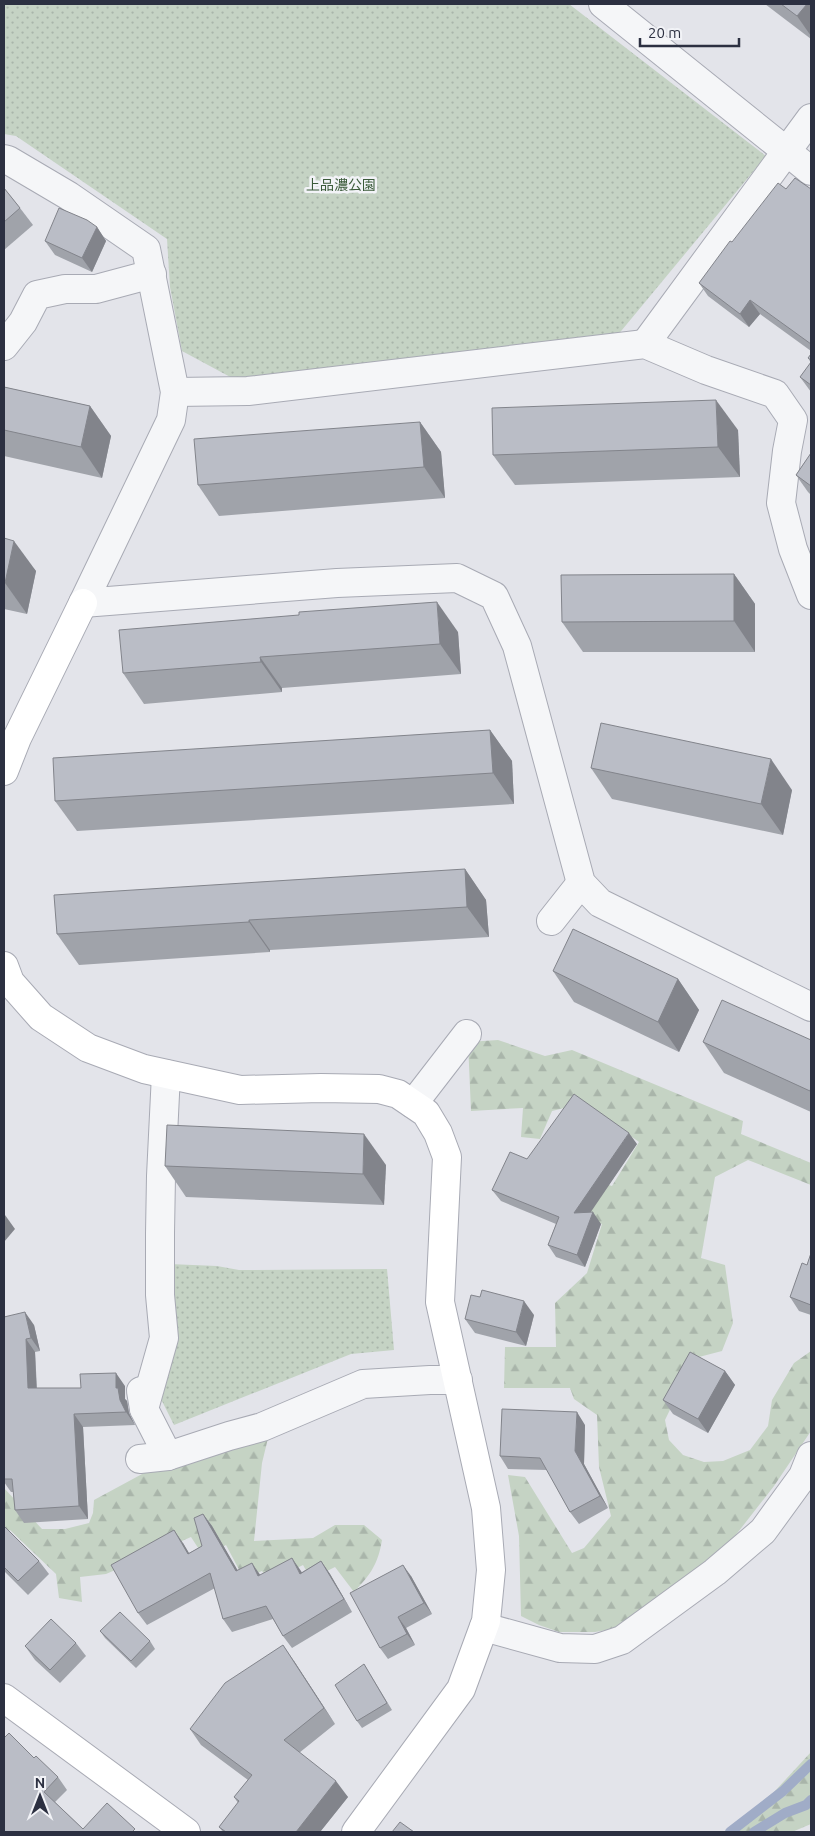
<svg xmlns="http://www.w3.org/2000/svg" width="815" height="1836" font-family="Ubuntu,'Noto Sans JP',sans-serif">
	<defs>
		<pattern id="forest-firs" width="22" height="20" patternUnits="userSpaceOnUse" patternTransform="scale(1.25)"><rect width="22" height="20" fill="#c5d3c4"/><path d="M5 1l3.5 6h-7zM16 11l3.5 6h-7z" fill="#a9b5aa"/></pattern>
		<pattern id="park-dots" width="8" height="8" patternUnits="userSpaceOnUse" patternTransform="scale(1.25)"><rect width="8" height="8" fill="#c5d3c4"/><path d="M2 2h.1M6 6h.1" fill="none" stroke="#a9b5aa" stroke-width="1.8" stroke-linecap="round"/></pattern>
	</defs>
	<rect width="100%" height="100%" fill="#e3e4ea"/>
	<!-- forest -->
	<g fill="url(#forest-firs)">
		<path d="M498,1040L545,1056L572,1050L743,1121L741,1134L811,1163V1185L748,1160L715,1177L701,1258L725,1265L733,1323L722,1351L695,1358L665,1420L669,1440L683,1455L704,1462L723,1461L750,1450L768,1426L772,1400L794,1363L811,1351V1431L774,1486L735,1536L705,1568L624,1627L595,1632H559L539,1625L521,1616L519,1536L508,1475L525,1477L572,1553L584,1548L611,1516L599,1467L597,1415L574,1399L570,1388H504L505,1347H556L555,1303L587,1273L602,1224L582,1218L596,1181L612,1186L639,1142L585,1103L552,1111L540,1139L521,1137L523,1108L471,1111L468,1042Z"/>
		<path d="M270,1430L262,1463L254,1541L313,1538L335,1525H364L382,1540C378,1564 371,1574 354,1592L335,1567L311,1579L303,1565L269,1582L262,1571L244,1579L226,1545L204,1557L191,1537L106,1574L80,1577L82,1602L59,1598L56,1574L10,1530L4,1535V1488L42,1529H65L89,1523L93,1513L94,1500L168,1460Z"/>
		<path d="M811,1752V1824L792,1832H724L774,1792Z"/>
	</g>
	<!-- park -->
	<g fill="url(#park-dots)">
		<path d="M4,4H569L766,156L617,336L234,379L182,351L170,287L167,239L16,136L4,134Z"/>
		<path d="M169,1264L217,1266L239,1270L387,1269L394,1350L351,1354L174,1425L161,1399L175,1338Z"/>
	</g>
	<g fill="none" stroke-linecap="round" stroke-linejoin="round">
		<!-- stream -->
		<g stroke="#a0acc7" stroke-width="10">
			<path d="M730,1832L783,1791L811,1764"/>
			<path d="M754,1832L785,1813L806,1805L811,1800"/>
		</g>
		<!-- street casing -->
		<g stroke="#a8aab4" stroke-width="30">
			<g id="street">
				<path d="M603,4L811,171"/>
				<path d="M4,159L8,160L69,196L146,249L175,392L171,420L83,603L337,583L457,578L494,596L517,646L581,883L600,903L811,1007"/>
				<path d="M645,344L811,118"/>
				<path d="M4,346L23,322L37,295L65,289H96L152,274"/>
				<path d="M175,392L248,391L645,344L706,370L775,394L793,420L787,451L781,503L793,549L811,595"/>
				<path d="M551,921L581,883"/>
				<path d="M413,1104L467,1034"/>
				<path d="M141,1391L144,1409L168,1456"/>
				<path d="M144,1409L164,1338L160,1295V1233L161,1176L166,1074"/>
				<path d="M140,1459L168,1456L229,1436L262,1427L363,1384L430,1380H458"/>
				<path d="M484,1627L560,1648L595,1649L622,1640L715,1572L763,1531L803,1476L811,1456"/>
			</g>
		</g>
		<!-- secondary casing -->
		<g stroke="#a8aab4" stroke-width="30">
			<g id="secondary">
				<path d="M4,771L17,738L83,603"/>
				<path d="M4,966L10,982L41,1017L88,1048L144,1069L240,1090L321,1088L379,1089L398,1094L426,1113L438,1133L447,1157L440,1302L486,1508L491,1570L486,1621L461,1689L356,1832"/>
				<path d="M4,1698L186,1832"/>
			</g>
		</g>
		<!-- street -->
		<use href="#street" stroke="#f5f6f8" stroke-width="28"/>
		<!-- secondary -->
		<use href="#secondary" stroke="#fff" stroke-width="28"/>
	</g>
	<!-- wall -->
	<g fill="#a0a3aa">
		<path d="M765,4H811V39Z"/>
		<path d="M4,188L20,208L33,225L4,250Z"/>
		<path d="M811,189V351L760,314L749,327L708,296L699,283L732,242Z"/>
		<path d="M97,227L106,241L92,272L55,255L45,241Z"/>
		<path d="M811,354V392L800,377L811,363L808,358Z"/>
		<path d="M4,387L90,406L111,436L102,478L4,456Z"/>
		<path d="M420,422L441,452L445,498L219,516L198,485Z"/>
		<path d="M738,430L740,477L515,485L493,455Z"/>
		<path d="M811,453V495L808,492L796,475Z"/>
		<path d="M4,538L36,571L27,614L4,609Z"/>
		<path d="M734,574L755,604V652H583L562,622Z"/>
		<path d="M458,632L461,674L282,688V692L144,704L123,673Z"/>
		<path d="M490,730L512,761L514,804L77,831L55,801Z"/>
		<path d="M591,768L792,790L783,835L612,799Z"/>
		<path d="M465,869L486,900L489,937L270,950V952L79,965L57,934Z"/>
		<path d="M553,971L678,979L699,1010L679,1052L574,1002Z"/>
		<path d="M811,1040V1112L724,1073L703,1042Z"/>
		<path d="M637,1144L590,1212L601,1224L585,1267L556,1257L548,1245L556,1224L501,1201L492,1190L527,1159Z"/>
		<path d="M386,1165L384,1205L186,1197L165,1166Z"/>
		<path d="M811,1253V1315L799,1311L790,1297L807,1265Z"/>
		<path d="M534,1315L526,1346L475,1333L465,1319Z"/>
		<path d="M4,1317L34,1325L40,1351L35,1352L37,1388H81L125,1386V1399L127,1401L129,1413L135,1425L83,1427L88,1519L24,1523L15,1510L13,1492H11L4,1482Z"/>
		<path d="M725,1371L735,1385L708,1433L673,1414L663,1400Z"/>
		<path d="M585,1425L584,1464L608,1508L579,1524L570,1512L547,1470L508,1469L500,1456Z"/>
		<path d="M203,1514L212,1526L237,1570L260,1575L302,1572L321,1561L330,1574L352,1612L292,1648L283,1636L273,1619L232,1632L223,1619L215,1588L147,1625L138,1613L183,1543L189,1553L202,1546Z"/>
		<path d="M4,1526L39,1561L49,1574L28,1595L4,1571Z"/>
		<path d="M411,1576L432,1614L406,1628L415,1645L388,1659L380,1648Z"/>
		<path d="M100,1631L150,1641L155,1649L136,1668L105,1638Z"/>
		<path d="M76,1643L86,1656L60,1683L35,1660L25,1646Z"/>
		<path d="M294,1661L335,1724L299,1753L348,1797L320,1832H223L219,1827L238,1803L234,1797L248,1780L201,1745L190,1729Z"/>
		<path d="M364,1664L392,1710L362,1728L357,1721Z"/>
		<path d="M4,1738L34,1758L58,1777L67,1790L55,1802L83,1829L137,1832H4Z"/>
	</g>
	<!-- shaded-wall -->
	<g fill="#82848b">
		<path d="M807,4H811V36L797,16Z"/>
		<path d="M97,227L106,241L92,272L82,258Z"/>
		<path d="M750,300L760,314L749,327L740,314Z"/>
		<path d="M716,400L738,430L740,477L718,447Z"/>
		<path d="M90,406L111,436L102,478L81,447Z"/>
		<path d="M420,422L441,452L445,498L424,467Z"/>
		<path d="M14,541L36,571L27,614L5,583Z"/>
		<path d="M734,574L755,604V652L734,621Z"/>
		<path d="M437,602L458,632L461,674L440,644Z"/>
		<path d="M260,657L282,688V692L261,662Z"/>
		<path d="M490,730L512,761L514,804L493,773Z"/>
		<path d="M771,759L792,790L783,835L761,804Z"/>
		<path d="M465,869L486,900L489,937L467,907Z"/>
		<path d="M249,920L270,950V952L249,922Z"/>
		<path d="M678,979L699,1010L679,1052L658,1022Z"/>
		<path d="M629,1133L637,1144L582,1225L574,1213Z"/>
		<path d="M364,1134L386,1165L384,1205L363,1174Z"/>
		<path d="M593,1212L601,1224L585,1267L577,1255Z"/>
		<path d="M5,1215L15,1229L4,1242V1217Z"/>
		<path d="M524,1301L534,1315L526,1346L516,1332Z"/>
		<path d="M25,1312L34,1325L40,1351L31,1338Z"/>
		<path d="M26,1339L35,1352L37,1401L28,1388Z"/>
		<path d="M725,1371L735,1385L708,1433L698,1419Z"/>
		<path d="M116,1373L125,1386V1399L127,1401L129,1413L135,1425L126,1412L120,1400L116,1388Z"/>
		<path d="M577,1412L585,1425L584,1464L608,1508L600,1496L575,1451Z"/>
		<path d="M74,1414L83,1427L88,1519L79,1506Z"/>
		<path d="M203,1514L212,1526L245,1583L236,1571Z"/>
		<path d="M174,1530L183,1543L197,1567L188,1554Z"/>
		<path d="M292,1558L301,1571L309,1586L300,1574Z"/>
		<path d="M321,1561L330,1574L352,1612L344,1599Z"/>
		<path d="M252,1563L261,1576H258Z"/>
		<path d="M403,1565L411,1576L432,1614L424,1603Z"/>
		<path d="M398,1617L406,1628L415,1645L407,1634Z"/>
		<path d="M283,1645L294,1661L335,1724L324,1708Z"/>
		<path d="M336,1781L348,1797L320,1832H296Z"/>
	</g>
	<!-- building -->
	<g fill="#babdc6" stroke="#82848b">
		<path d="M781,4H807L797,16Z"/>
		<path d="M795,178L811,189V344L750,300L740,314L699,283L730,241L732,242L778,183L786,189Z"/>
		<path d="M4,188L20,208L4,222Z"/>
		<path d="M59,208L87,220L97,227L82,258L45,241Z"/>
		<path d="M811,354V360L808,358Z"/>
		<path d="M811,362V385L800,377Z"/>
		<path d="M4,387L90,406L81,447L4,430Z"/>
		<path d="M716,400L718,447L493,455L492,408Z"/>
		<path d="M420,422L424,467L198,485L194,439Z"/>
		<path d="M811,453V486L796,475Z"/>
		<path d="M4,538L14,541L5,583H4Z"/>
		<path d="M734,574V621L562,622L561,575Z"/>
		<path d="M437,602L440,644L260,657L261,662L123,673L119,630L299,615V612Z"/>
		<path d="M601,723L771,759L761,804L591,768Z"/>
		<path d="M490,730L493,773L55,801L53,758Z"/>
		<path d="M465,869L467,907L249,920V922L57,934L54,895Z"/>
		<path d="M573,929L678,979L658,1022L553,971Z"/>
		<path d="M722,1000L811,1040V1087L810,1091L703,1042Z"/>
		<path d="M574,1094L629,1133L574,1213L593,1212L577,1255L548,1245L559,1217L492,1190L510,1152L527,1159Z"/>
		<path d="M167,1125L364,1134L363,1174L165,1166Z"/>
		<path d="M811,1253V1305L790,1297L802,1263L807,1265Z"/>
		<path d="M482,1290L524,1301L516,1332L465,1319L471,1295L480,1297Z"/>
		<path d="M25,1312L31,1338L26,1339L28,1388H81L80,1374L116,1373V1388H118L120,1400L126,1412L74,1414L79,1506L15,1510L12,1479H4V1317Z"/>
		<path d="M690,1352L725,1371L698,1419L663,1400Z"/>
		<path d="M502,1409L577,1412L575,1451L600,1496L570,1512L540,1458L500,1456Z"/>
		<path d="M203,1514L236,1571L252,1563L258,1576L292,1558L300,1574L321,1561L344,1599L283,1636L266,1606L223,1619L210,1573L138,1613L111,1565L174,1530L188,1554L202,1546L194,1518Z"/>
		<path d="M4,1526L39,1561L18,1581L4,1567Z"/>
		<path d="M403,1565L424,1603L398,1617L407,1634L380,1648L350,1593Z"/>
		<path d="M120,1612L150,1641L131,1661L100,1631Z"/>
		<path d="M51,1619L76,1643L50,1670L25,1646Z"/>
		<path d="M283,1645L324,1708L284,1740L336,1781L296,1832H226L219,1827L239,1801L234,1797L252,1775L190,1729L225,1683Z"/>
		<path d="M364,1664L387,1703L357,1721L335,1685Z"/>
		<path d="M9,1733L34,1758L36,1756L58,1777L44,1792L83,1829L107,1803L135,1829L132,1832H5L4,1831V1738Z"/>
		<path d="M400,1822L414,1832H392Z"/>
	</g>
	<g text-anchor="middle" stroke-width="5" stroke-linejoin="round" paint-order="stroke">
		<!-- park labels -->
		<g font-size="14" fill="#3b5b3a" stroke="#f2f3f7">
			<text x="341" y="190">上品濃公園</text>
		</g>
	</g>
	<!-- border -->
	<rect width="815" height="1836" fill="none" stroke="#2c3041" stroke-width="10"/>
	<!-- north arrow -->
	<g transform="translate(40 1796)" stroke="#f2f3f7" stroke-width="4" paint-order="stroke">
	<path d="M0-4L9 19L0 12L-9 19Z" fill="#2c3041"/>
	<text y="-8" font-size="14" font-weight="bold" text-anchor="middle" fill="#2c3041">N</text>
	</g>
	<!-- scale -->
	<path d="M640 38v8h99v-8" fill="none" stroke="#2c3041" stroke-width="2.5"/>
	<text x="648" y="38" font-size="15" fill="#2c3041" stroke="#f2f3f7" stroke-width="4" paint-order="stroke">20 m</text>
</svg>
